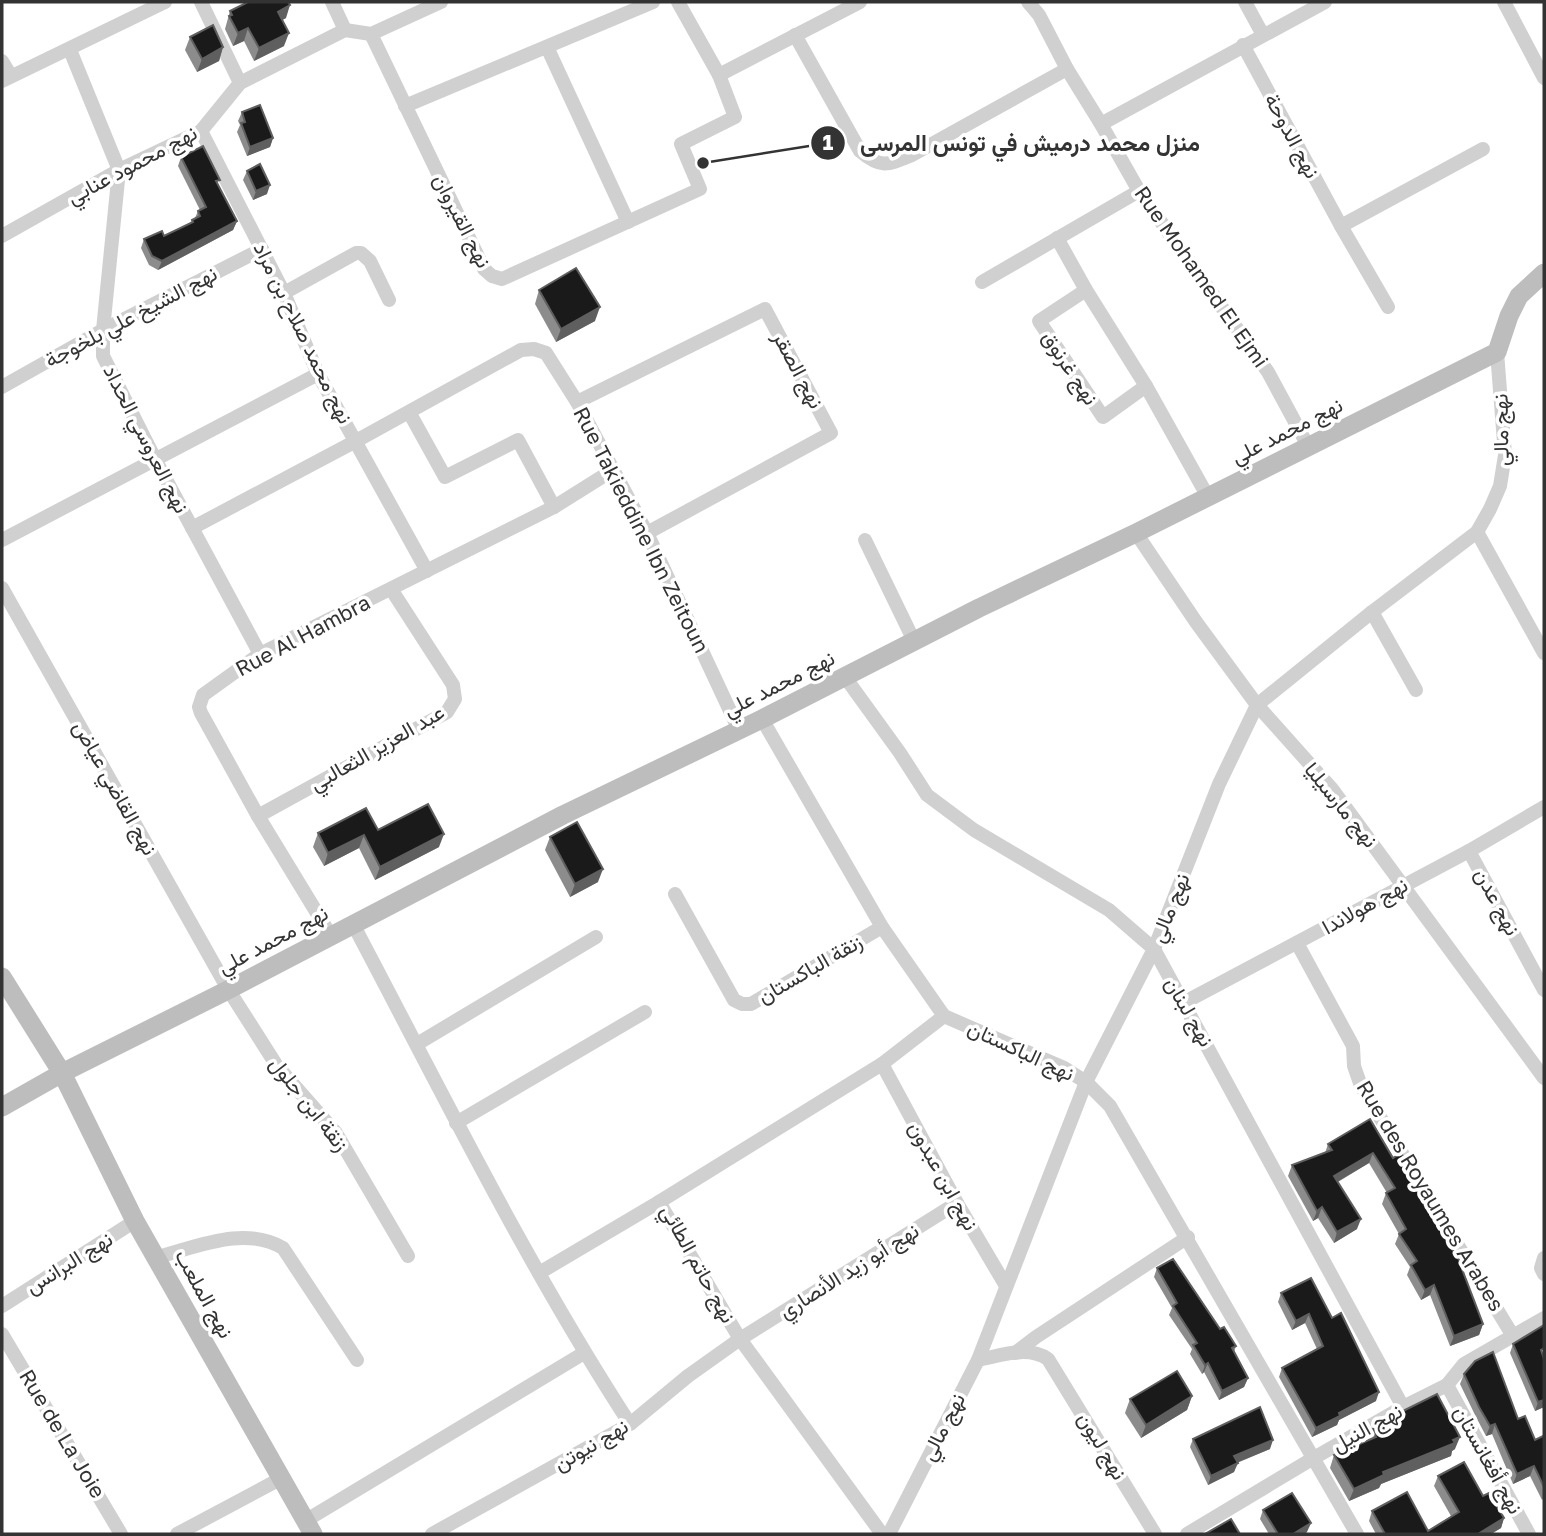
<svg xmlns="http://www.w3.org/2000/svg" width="1546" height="1536" font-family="'Golos Text',Vazirmatn,sans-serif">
	<rect width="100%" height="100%" fill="#fff"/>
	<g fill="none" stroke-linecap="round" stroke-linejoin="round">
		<!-- street -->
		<g stroke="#d0d0d0" stroke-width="14">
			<path d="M201,2L240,83"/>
			<path d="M332,2L345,30"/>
			<path d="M1028,2L1039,15L1067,69L1101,124L1139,191L1268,372L1308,446"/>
			<path d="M1245,2L1263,35"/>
			<path d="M1504,2L1544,78"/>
			<path d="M371,34L484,269L492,276L502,279L700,189L681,144L735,117L719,75L678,2"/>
			<path d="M795,35L860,151C881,169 888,165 912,155L1067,69"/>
			<path d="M1243,45L1341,226L1388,307"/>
			<path d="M547,47L628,222"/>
			<path d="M70,50L119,170L103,330V356L155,459L260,654"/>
			<path d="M2,61L11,76"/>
			<path d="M719,75L860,2"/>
			<path d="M2,81L165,2"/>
			<path d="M405,106L653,2"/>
			<path d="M1101,124L1325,2"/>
			<path d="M201,131L284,293L318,374L427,571"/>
			<path d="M1341,226L1483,149"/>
			<path d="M2,236L119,170L201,131L240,83L345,30L371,34L441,2"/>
			<path d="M1057,238L1086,290L1146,386L1208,497"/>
			<path d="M982,282L1139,191"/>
			<path d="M1086,290L1039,321L1103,417L1146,386"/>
			<path d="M284,293L356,253H361L370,261L389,300"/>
			<path d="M2,387L103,330L262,249"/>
			<path d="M577,402L765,309L831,433L647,533"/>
			<path d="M409,412L445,477L518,440L554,507"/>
			<path d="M192,528L356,441L521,350L534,349L546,353L577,402L647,533L739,730"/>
			<path d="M1477,532L1544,653"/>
			<path d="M1136,533L1196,622L1257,705L1332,789L1544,1078"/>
			<path d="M2,540L318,374"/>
			<path d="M865,540L914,641"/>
			<path d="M2,588L228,989L277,1066L336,1133L408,1256"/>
			<path d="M1372,612L1416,690"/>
			<path d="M845,677L900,753L927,795L974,830L1109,910L1154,949L1403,1407"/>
			<path d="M762,719L882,927L944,1016L1064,1068L1086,1082L1110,1106L1357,1534"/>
			<path d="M258,816L447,712L455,699L453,685L391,589"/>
			<path d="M1469,851L1544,990"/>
			<path d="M675,894L734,1000L742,1004H751L882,927"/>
			<path d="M353,924C442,1092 526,1264 630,1424"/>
			<path d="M331,936L258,816L201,713L199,707L203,695L260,654L554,507L613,470"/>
			<path d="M1297,943L1353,1046L1354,1066L1361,1086L1513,1336"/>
			<path d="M1185,1002L1469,851L1544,807"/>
			<path d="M417,1044L596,937"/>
			<path d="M882,1064L957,1203L1006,1286"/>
			<path d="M456,1123L645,1012"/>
			<path d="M157,1257C197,1247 244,1225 283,1248L357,1360"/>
			<path d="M1544,1258L1541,1268L1544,1274"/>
			<path d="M539,1273L659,1202"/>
			<path d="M2,1306L135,1221"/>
			<path d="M2,1334L121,1534"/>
			<path d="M1015,1353L1036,1337L1188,1237"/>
			<path d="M978,1360C1000,1356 1027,1345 1048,1359L1155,1534"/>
			<path d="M1447,1385L1529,1534"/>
			<path d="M305,1521L584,1353"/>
			<path d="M177,1534L280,1479"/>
			<path d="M432,1534L630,1424L688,1376L740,1339L957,1203"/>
			<path d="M882,1534L740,1339L659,1202L882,1064L944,1016"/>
			<path d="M889,1534L978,1360L1086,1082L1154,949L1219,784L1257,705L1372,612L1477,532L1490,509L1500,486L1505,455L1497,352"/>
			<path d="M1187,1534L1312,1459L1403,1407L1447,1385L1464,1364L1544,1318"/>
		</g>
		<!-- secondary -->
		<g stroke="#bdbdbd" stroke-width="19">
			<path d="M2,977L62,1073L135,1221L313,1534"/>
			<path d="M2,1107L62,1073L222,993L563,815L762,719L979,608L1136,533L1497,352L1509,316L1519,296L1544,273"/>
		</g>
	</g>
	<!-- wall -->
	<g fill="#8c8c8c">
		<path d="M230,11L286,18L282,20L284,46L254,61L244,41L233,46L225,29Z"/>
		<path d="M190,37L223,47L219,61L197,72L185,50Z"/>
		<path d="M242,112L273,138L270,147L247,156L237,132L240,125L238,121Z"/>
		<path d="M181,157L218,185L237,221L233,230L158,270L149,265L141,248L144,239L164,236L191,223L192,220L195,218L198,211L200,210L178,166Z"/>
		<path d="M247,171L267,194L253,200L243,180Z"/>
		<path d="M539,290L595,321L556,342L535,304Z"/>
		<path d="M378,830L439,847L375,880L359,848L324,866L313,847L318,833Z"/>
		<path d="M550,837L598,882L570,897L545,850Z"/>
		<path d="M1370,1119L1393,1158L1426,1194L1423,1202L1463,1271L1483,1324L1479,1335L1450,1346L1430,1295L1421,1300L1407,1275L1410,1267L1395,1244L1399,1234L1382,1204L1386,1193H1387L1369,1163L1338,1182L1357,1229L1334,1243L1318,1218L1313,1221L1288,1176L1292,1165L1325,1153L1328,1144Z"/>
		<path d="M1157,1268L1236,1346L1234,1352L1248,1378L1244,1387L1219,1400L1204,1372L1202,1374L1190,1354L1192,1349L1169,1315L1172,1308L1154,1277Z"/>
		<path d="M1311,1278L1376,1401L1339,1420L1337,1425L1312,1437L1279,1377L1282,1368L1317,1349L1305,1323L1292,1330L1278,1302L1281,1293Z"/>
		<path d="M1513,1344L1543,1356L1544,1407L1535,1411L1510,1353Z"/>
		<path d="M1464,1374L1518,1419L1535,1440L1544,1438V1498L1542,1500L1530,1476L1513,1484L1492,1434L1486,1436L1476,1417L1460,1384Z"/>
		<path d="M1192,1396L1187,1410L1141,1438L1125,1413L1130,1399Z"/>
		<path d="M1403,1411L1455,1449L1452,1451L1451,1456L1381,1484L1379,1488L1349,1501L1330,1468L1334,1455L1368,1441L1372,1429L1402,1416Z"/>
		<path d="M1193,1439L1270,1449L1237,1463L1234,1472L1208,1485L1190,1447Z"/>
		<path d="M1438,1476L1483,1496L1504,1518L1501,1528L1491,1534H1376L1369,1521L1372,1511L1428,1531L1451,1516L1434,1486Z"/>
		<path d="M1263,1510L1307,1532L1304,1534H1269L1260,1519Z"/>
	</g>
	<!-- shaded-wall -->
	<g fill="#5f5f5f">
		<path d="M290,5L286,18L273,25L278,12Z"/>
		<path d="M248,28L244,41L233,46L238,33Z"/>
		<path d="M289,33L284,46L254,61L259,48Z"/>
		<path d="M223,47L219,61L197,72L202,59Z"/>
		<path d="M273,138L270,147L247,156L250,147Z"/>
		<path d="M270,185L267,194L253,200L256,191Z"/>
		<path d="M237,221L233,230L158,270L162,261Z"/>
		<path d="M600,307L595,321L556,342L561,329Z"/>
		<path d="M444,834L439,847L375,880L380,867Z"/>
		<path d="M364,835L359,848L324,866L328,853Z"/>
		<path d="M603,869L598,882L570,897L575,884Z"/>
		<path d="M1373,1153L1369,1163L1330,1186L1334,1176Z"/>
		<path d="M1322,1207L1318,1218L1313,1221L1317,1211Z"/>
		<path d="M1361,1219L1357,1229L1334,1243L1337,1232Z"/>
		<path d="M1434,1285L1430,1295L1421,1300L1425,1290Z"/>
		<path d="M1309,1314L1305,1323L1292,1330L1296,1321Z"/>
		<path d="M1483,1324L1479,1335L1450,1346L1454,1336Z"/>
		<path d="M1208,1363L1204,1372L1202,1374L1205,1365Z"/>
		<path d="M1248,1378L1244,1387L1219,1400L1222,1391Z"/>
		<path d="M1379,1392L1376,1401L1339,1420L1337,1425L1312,1437L1316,1428L1339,1413Z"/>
		<path d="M1192,1396L1187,1410L1141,1438L1146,1425Z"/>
		<path d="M1544,1400V1407L1535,1411L1538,1402Z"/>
		<path d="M1495,1424L1492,1434L1486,1436L1490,1426Z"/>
		<path d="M1460,1437L1455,1449L1452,1451L1451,1456L1381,1484L1379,1488L1349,1501L1354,1489L1383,1472Z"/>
		<path d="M1273,1440L1270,1449L1231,1465L1234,1456Z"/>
		<path d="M1238,1463L1234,1472L1208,1485L1211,1476Z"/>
		<path d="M1534,1466L1530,1476L1513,1484L1517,1474Z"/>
		<path d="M1504,1518L1501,1528L1491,1534H1478Z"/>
		<path d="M1311,1523L1307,1532L1304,1534H1293Z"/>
	</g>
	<!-- building -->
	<g fill="#1a1a1a" stroke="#5f5f5f" stroke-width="2">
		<path d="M248,2H288L290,5L278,12L289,33L259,48L248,28L238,33L229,16L232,15L230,11Z"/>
		<path d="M213,25L223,47L202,59L190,37Z"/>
		<path d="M260,105L273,138L250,147L241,123L245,122L242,112Z"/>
		<path d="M203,146L220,180L216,181L237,221L162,261L152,256L144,239L162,231L164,236L193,222L192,220L200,216L198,211L206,207L181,157Z"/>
		<path d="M260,164L270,185L256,191L247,171Z"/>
		<path d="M576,268L600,307L561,329L539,290Z"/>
		<path d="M428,804L444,834L380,867L364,835L328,853L318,833L366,808L378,830Z"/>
		<path d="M577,822L603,869L575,884L550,837Z"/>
		<path d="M1370,1119L1393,1158L1401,1153L1426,1194L1420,1198L1464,1268L1462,1269L1483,1324L1454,1336L1434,1285L1425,1290L1411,1265L1417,1261L1399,1234L1406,1229L1386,1193L1395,1188L1373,1153L1334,1176L1361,1219L1337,1232L1322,1207L1317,1211L1292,1165L1332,1150L1328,1144Z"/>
		<path d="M1173,1259L1220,1329L1224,1327L1236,1346L1232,1348L1248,1378L1222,1391L1208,1363L1205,1365L1193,1345L1197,1343L1173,1306L1177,1303L1157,1268Z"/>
		<path d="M1311,1278L1332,1318L1341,1313L1379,1392L1339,1413L1340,1416L1316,1428L1282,1368L1323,1346L1309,1314L1296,1321L1281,1293Z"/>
		<path d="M1544,1325V1348L1541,1350L1544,1359V1400L1538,1402L1513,1344Z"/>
		<path d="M1493,1352L1518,1419L1525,1416L1535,1440L1543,1436L1544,1438V1487L1534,1466L1517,1474L1495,1424L1490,1426L1479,1407L1464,1374L1475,1361Z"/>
		<path d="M1177,1371L1192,1396L1146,1425L1130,1399Z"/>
		<path d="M1437,1394L1460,1437L1453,1440L1455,1443L1383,1472L1384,1475L1354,1489L1334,1455L1376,1437L1372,1429L1405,1414L1403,1411Z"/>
		<path d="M1260,1407L1273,1440L1234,1456L1238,1463L1211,1476L1193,1439Z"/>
		<path d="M1464,1462L1483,1496L1489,1493L1504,1518L1478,1534H1385L1372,1511L1407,1492L1428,1531L1459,1512L1438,1476Z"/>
		<path d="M1292,1493L1311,1523L1293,1534H1278L1263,1510Z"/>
		<path d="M1231,1519L1240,1534H1205Z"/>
	</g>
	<g text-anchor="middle" stroke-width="7" stroke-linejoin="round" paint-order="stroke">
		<!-- street labels -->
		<g font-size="21" fill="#333" stroke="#fff">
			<text transform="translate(1292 136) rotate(62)" y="7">نهج الدوحة</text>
			<text transform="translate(132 165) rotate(-28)" y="7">نهج محمود عنابي</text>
			<text transform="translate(462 221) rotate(63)" y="7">نهج القيروان</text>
			<text transform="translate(1201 277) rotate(55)" y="7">Rue Mohamed El Ejmi</text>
			<text transform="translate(131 317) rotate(-28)" y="7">نهج الشيخ علي بلخوجة</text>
			<text transform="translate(303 333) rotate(64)" y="7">نهج محمد صلاح بن مراد</text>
			<text transform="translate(1070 368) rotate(57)" y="7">نهج غرنوق</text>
			<text transform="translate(798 370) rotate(62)" y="7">نهج الصقر</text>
			<text transform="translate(1501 430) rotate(-91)" y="7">نهج مالي</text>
			<text transform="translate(1287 431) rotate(-27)" y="7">نهج محمد علي</text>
			<text transform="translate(146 439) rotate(63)" y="7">نهج العروسي الحداد</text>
			<text transform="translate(641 530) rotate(63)" y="7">Rue Takieddine Ibn Zeitoun</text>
			<text transform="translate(303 636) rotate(-28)" y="7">Rue Al Hambra</text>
			<text transform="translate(779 684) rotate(-27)" y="7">نهج محمد علي</text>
			<text transform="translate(377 748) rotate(-30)" y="7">عبد العزيز الثعالبي</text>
			<text transform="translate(115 788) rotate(61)" y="7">نهج القاضي عياض</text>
			<text transform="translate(1341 805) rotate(51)" y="7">نهج مارسيليا</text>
			<text transform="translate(1497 902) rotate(62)" y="7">نهج عدن</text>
			<text transform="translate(1365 906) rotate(-29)" y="7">نهج هولاندا</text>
			<text transform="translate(1170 908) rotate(-68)" y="7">نهج مالي</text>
			<text transform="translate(273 940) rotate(-28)" y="7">نهج محمد علي</text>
			<text transform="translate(810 969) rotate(-30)" y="7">زنقة الباكستان</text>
			<text transform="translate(1189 1012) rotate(60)" y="7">نهج لبنان</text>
			<text transform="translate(1021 1051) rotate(25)" y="7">نهج الباكستان</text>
			<text transform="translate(309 1104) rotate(52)" y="7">زنقة ابن جلول</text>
			<text transform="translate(943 1176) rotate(61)" y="7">نهج ابن عبدون</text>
			<text transform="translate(1430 1196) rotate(59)" y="7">Rue des Royaumes Arabes</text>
			<text transform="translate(69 1263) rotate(-32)" y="7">نهج البرانس</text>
			<text transform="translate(698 1264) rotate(61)" y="7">نهج حاتم الطائي</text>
			<text transform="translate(849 1271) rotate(-32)" y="7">نهج أبو زيد الأنصاري</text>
			<text transform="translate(204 1294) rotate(61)" y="7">نهج الملعب</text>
			<text transform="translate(943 1427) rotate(-63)" y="7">نهج مالي</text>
			<text transform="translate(1367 1428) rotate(-29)" y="7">نهج النيل</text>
			<text transform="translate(62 1434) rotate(59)" y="7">Rue de La Joie</text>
			<text transform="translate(591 1445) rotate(-30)" y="7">نهج نيوتن</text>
			<text transform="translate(1102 1446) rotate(59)" y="7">نهج ليون</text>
			<text transform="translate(1488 1460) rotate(61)" y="7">نهج أفغانستان</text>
		</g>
	</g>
	<!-- callouts -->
	<path fill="none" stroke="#333" stroke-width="2.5" d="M703 163L828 143"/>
	<g fill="#333" stroke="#fff" stroke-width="2.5">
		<circle cx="703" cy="163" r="7"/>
		<circle cx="828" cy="143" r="18"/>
	</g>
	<g font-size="21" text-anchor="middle" font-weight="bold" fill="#fff">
		<text x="828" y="150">1</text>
	</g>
	<g font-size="23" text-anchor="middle" font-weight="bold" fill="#333" stroke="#fff" stroke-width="7" stroke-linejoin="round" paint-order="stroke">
		<text x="1030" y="151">منزل محمد درميش في تونس المرسى</text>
	</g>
	<!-- border -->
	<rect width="1546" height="1536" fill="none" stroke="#333333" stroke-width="7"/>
</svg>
